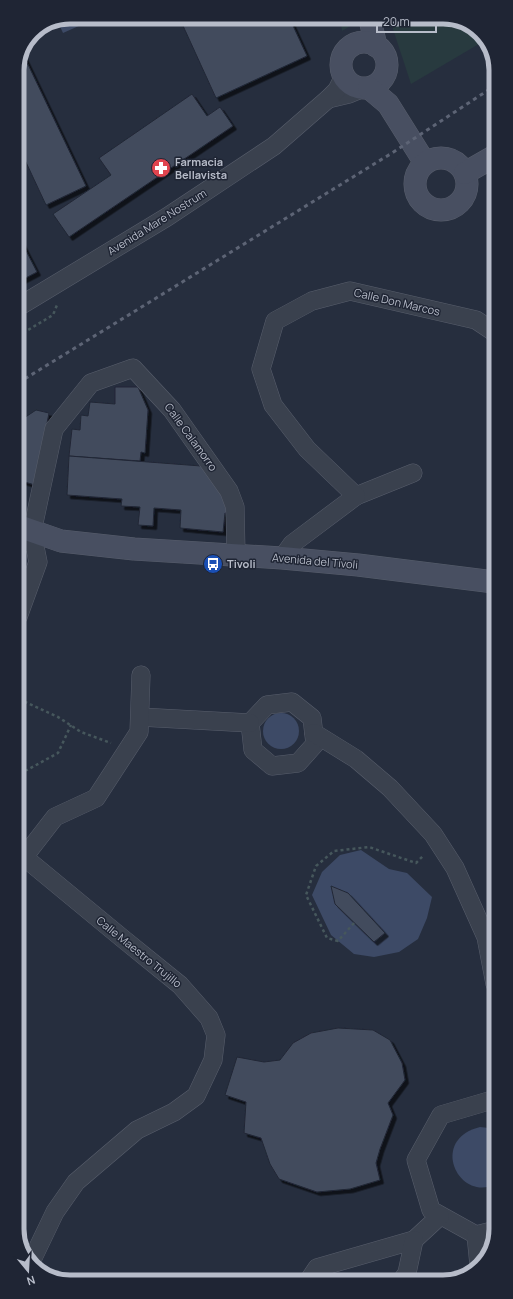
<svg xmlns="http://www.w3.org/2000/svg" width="513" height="1299" font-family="Manrope,sans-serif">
	<defs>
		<filter id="shadow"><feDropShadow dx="3.5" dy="3.5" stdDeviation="0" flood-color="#0009"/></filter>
	</defs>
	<rect width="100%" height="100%" fill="#262e3e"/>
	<!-- green -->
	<g fill="#283a3f">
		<path d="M340,17H364V18L342,31Z"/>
		<path d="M389,17H446L475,28L484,41L411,84Z"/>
	</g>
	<!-- water -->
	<g fill="#3d4a66">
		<path d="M71,17H99L63,33L58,22Z"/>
		<circle cx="281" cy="731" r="18"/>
		<path d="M361,850L389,869L407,873L432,897L427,918L418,939L399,952L374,957L354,954L331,935L312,895L322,872L340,855Z"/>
		<path d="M480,1127L489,1128L496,1131V1184C459,1203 428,1140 480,1127Z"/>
	</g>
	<!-- building -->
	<g fill="#434c5d" stroke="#212736" filter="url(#shadow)">
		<path d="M179,17H289L307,56L216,98Z"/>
		<path d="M23,54L86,186L46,205L17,143V67Z"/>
		<path d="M192,94L207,116L220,107L233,126L69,237L53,214L111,175L99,158Z"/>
		<path d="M17,233L37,272L18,282Z"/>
		<path d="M115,387H138L148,410L145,453L141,452L140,461L69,456L72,429L80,430L81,415L88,416L90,402L115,404Z"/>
		<path d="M36,410L49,413L35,485L18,480V422Z"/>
		<path d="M69,456L201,466L229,496L228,513H225L223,532L180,528L181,510L154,508L153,526L138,525L140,507L121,506L122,499L67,495Z"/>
		<path d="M331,886L348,893L385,933L374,942L335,904Z"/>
		<path d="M338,1028L373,1030L390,1040L402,1063L405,1080L388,1103L393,1115L380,1149L376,1163L380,1180L350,1189L317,1192L279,1179L270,1164L261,1138L244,1133L246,1102L225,1095L237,1057L264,1062L280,1060L293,1043L311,1033Z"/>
	</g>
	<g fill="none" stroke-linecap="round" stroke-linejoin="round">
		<!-- street casing -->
		<g stroke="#585e6c" stroke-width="19">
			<g id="street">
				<path d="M328,99L349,94L361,89"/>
				<path d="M18,307L167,217L274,146L328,99L337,90L341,82L343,75"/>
				<path d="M356,496L413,473"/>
				<path d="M18,547L32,532"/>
				<path d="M282,558L292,544L356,496L307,449L273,405L261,369L275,321L312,301L350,291L476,320L494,332"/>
				<path d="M18,617L38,562L32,532L54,429L91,383L133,368L172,410L229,491L235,507L236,554"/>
				<path d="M292,702L312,718L315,744L298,763L272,766L253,750L250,723L267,705Z"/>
				<path d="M140,717L250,723"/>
				<path d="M314,733L356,759L390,788L433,834L455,868L486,937L495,984"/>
				<path d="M19,853L122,938L180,985L209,1018L216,1035L213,1060L196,1096L174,1112L137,1130L76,1182L55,1212L31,1262"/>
				<path d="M24,857L55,817L96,798L139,732L141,675"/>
				<path d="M496,1103L492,1100L441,1115L416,1160L431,1210L476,1235L496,1230"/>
				<path d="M476,1235L479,1265"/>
				<path d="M309,1280L317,1268L414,1240L440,1216"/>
				<path d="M402,1280L407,1273L414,1240"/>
			</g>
		</g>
		<!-- secondary casing -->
		<g stroke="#585e6c" stroke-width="23">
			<g id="secondary">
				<path d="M371,17V24L376,46"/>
				<circle cx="364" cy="65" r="23"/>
				<path d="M369,88L388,104L425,163"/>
				<circle cx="441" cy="184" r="26"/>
				<path d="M465,173L493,157"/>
				<path d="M18,526L61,541L134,549L282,558L358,565L494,582"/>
			</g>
		</g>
		<!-- path -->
		<g stroke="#46575c" stroke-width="2.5" stroke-dasharray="3 3" stroke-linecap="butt">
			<path d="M391,20L402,17"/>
			<path d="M18,336L53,315L57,305"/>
			<path d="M19,699L58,717L81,732L111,743"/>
			<path d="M19,771L27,770L58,753L71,725"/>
			<path d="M354,923L338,941L327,938L306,895L316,866L334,851L369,847L416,863L424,855"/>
		</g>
		<!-- street -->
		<use href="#street" stroke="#3a414e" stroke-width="18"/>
		<!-- secondary -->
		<use href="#secondary" stroke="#484f61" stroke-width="22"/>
		<!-- rail -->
		<path stroke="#5d6475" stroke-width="3" stroke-dasharray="4 4" stroke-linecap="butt" d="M18,383L392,153L493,87"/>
	</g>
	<!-- icons -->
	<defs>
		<g id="pharmacy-disc" transform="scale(1)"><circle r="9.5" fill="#e0444e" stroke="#1f2534"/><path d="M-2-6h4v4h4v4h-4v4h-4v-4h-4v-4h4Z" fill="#fff"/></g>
		<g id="bus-disc" transform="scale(1)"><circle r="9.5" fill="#1a4fb4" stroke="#1f2534"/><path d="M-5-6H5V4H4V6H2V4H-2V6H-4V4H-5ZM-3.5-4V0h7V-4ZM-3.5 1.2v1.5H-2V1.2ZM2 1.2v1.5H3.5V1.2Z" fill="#fff"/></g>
	</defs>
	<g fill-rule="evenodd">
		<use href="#pharmacy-disc" x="161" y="168"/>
		<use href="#bus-disc" x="213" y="564"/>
	</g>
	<g text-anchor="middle" stroke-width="3" stroke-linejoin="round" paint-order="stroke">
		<!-- poi labels -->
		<g font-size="11" font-weight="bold" fill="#b7bcc9" stroke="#1f2534" text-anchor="start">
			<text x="175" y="166">Farmacia<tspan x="175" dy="13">Bellavista</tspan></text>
			<text x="227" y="568">Tivoli</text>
		</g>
		<!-- street labels -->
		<g font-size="11" fill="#b7bcc9" stroke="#1f2534">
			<text transform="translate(157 222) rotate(-32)" y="4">Avenida Mare Nostrum</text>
			<text transform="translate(397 302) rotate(13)" y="4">Calle Don Marcos</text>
			<text transform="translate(191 437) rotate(54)" y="4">Calle Calamorro</text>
			<text transform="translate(315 561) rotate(5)" y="4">Avenida del Tívoli</text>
			<text transform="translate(139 952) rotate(39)" y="4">Calle Maestro Trujillo</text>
		</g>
	</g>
	<!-- crop -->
	<path d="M0 0H513V1299H0ZM70 24H443A46 46 0 0 1 489 70V1229A46 46 0 0 1 443 1275H70A46 46 0 0 1 24 1229V70A46 46 0 0 1 70 24Z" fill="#1f2534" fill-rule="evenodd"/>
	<path fill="none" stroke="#b7bcc9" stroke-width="5" d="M70 24H443A46 46 0 0 1 489 70V1229A46 46 0 0 1 443 1275H70A46 46 0 0 1 24 1229V70A46 46 0 0 1 70 24Z"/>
	<!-- north arrow -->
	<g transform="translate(28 1271) rotate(162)" stroke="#1f2534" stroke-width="3" paint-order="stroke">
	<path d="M0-3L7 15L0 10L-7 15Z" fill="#b7bcc9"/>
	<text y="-6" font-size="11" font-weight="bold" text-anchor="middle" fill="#b7bcc9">N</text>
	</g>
	<!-- scale -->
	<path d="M377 26v6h59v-6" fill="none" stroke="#b7bcc9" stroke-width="2"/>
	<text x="383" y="26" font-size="12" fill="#b7bcc9" stroke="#1f2534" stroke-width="3" paint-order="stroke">20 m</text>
</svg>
